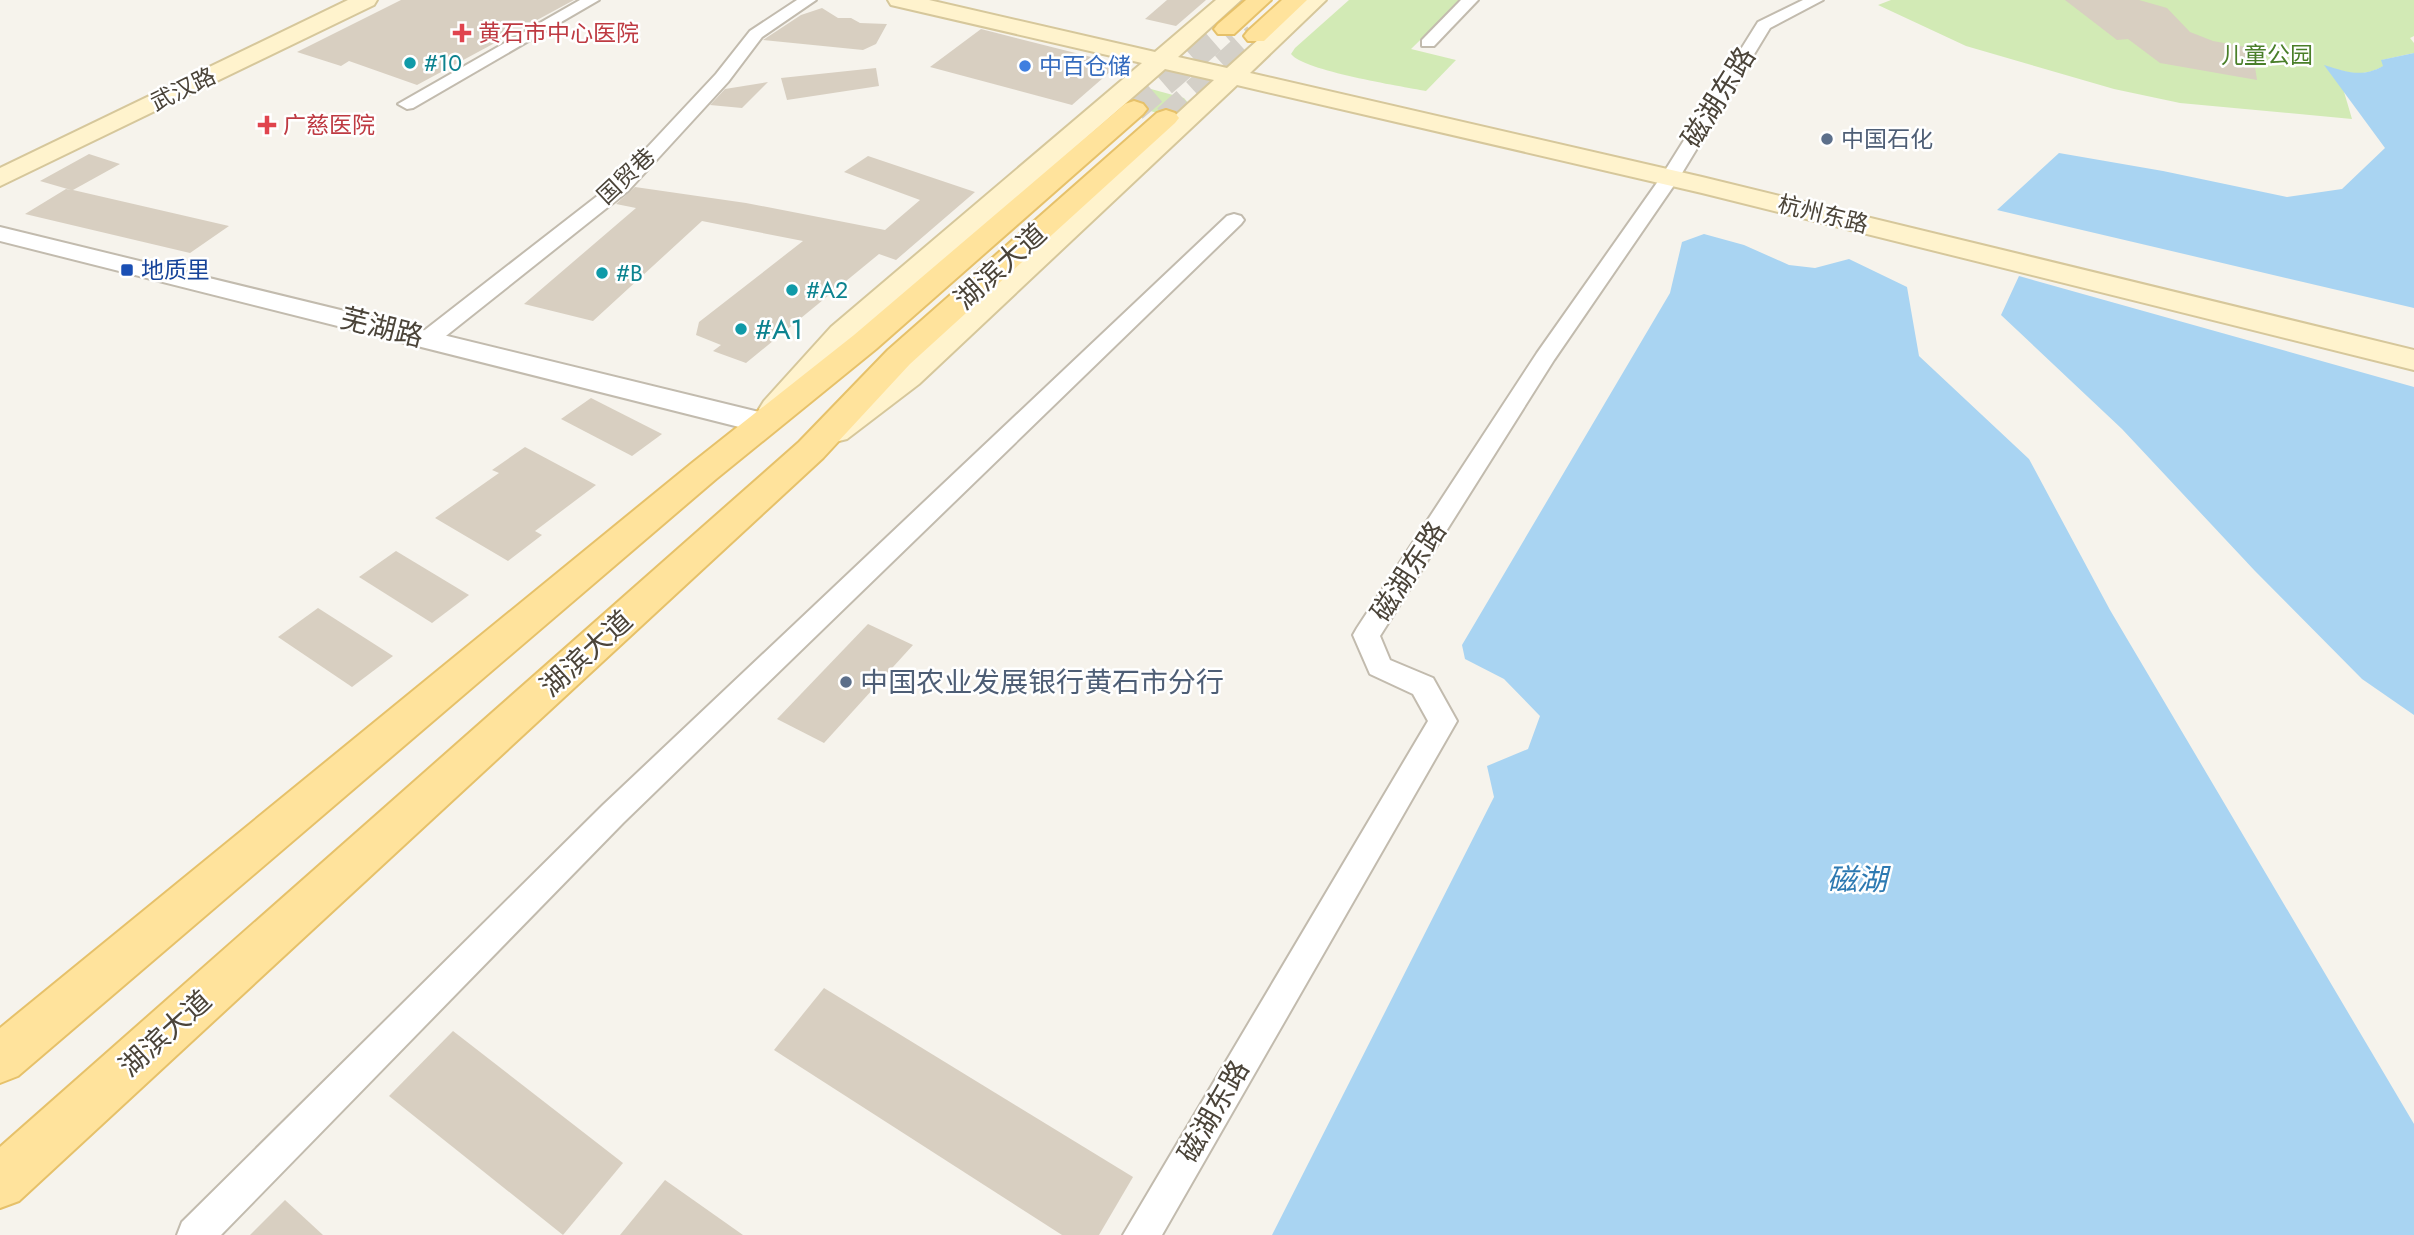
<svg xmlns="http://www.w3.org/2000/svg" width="2414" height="1235" font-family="Jost,'Noto Sans SC',sans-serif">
	<rect width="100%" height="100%" fill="#f6f3ec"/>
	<!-- green -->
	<g fill="#d2eab5">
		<path d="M1349,0H1461L1411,49L1456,60L1426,91C1400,86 1304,71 1291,54L1295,48Z"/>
		<path d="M1891,0H2414V36L2410,38L2414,43V53L2382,60L2384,66C2362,78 2348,73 2325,66L2342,85L2352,119L2180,103L2114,89L1966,46L1878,5Z"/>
		<path d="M1151,89L1184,98L1189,104L1174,118L1127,104L1143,91Z"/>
	</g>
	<!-- water -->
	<g fill="#a9d4f2">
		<path d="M2414,53V308L1997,210L2059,153L2163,171L2287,197L2342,189L2385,148L2324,65C2347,72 2362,78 2383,66L2381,60Z"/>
		<path d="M1704,234L1744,245L1789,265L1815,268L1849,259L1907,287L1919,356L2029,459L2110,610L2414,1124V1235H1272L1494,797L1487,766L1528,749L1540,716L1504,679L1465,659L1462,645L1670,293L1682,242Z"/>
		<path d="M2019,276L2414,387V715L2362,679L2255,571L2122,429L2001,315Z"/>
	</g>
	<!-- building -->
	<g fill="#d8cfc1">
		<path d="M401,0H574L417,85L349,61L341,66L297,52Z"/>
		<path d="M1167,0H1206L1176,26L1145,19Z"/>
		<path d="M2065,0H2139L2167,8L2190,32L2213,41L2252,48L2257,80L2160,63L2128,39L2117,40Z"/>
		<path d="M822,8L838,18H851L860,23L887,24L876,44L863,50L763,40L801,15Z"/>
		<path d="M981,29L1119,64L1072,105L930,67Z"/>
		<path d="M876,68L879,86L787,100L781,78Z"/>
		<path d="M768,82L742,108L710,105L725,89Z"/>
		<path d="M89,154L120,164L73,190L229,226L190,253L25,214L66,189L71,190L40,181Z"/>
		<path d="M868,156L975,192L896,260L879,254L746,363L713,351L721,345L696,335L699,322L803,241L702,221L593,321L524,304L636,208L616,204L635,187L746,203L885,230L920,200L844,172Z"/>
		<path d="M591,398L662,434L632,456L561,419Z"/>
		<path d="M525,447L596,485L535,531L542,535L508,561L435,518L499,473L492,470Z"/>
		<path d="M396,551L469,595L432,623L359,577Z"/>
		<path d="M318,608L393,656L352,687L278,637Z"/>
		<path d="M868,624L913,645L824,743L777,719Z"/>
		<path d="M824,988L1133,1177L1099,1235H1062L774,1050Z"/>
		<path d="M453,1031L623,1163L563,1235L389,1096Z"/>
		<path d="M665,1180L743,1235H620Z"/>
		<path d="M285,1200L323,1235H250Z"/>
	</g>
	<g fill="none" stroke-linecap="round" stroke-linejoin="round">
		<!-- primary-tunnel -->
		<g stroke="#d4d0c8" stroke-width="26" stroke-dasharray="26 13" stroke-linecap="butt">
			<path d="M1134,109L1226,29"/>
			<path d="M1166,118L1256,36"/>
		</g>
		<!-- minor casing -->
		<g stroke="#c2bbae" stroke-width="4">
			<g id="minor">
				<path d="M580,0H599L413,108L407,109L398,104Z"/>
				<path d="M797,0H816L762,37L728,82L628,191L437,343H421L418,338L421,333L614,183L716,74L750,31Z"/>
				<path d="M1461,0H1478L1434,46H1422V40Z"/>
				<path d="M1803,0H1823L1770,28L1679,178L1554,360L1380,636L1390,660L1433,678L1457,721L1162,1235H1123L1428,721L1413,694L1370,674L1353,635L1357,628L1537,353L1661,177L1758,22Z"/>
				<path d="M1234,214L1241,216L1244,220L1241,224L623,823L221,1235H177L182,1222L603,805L1227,216Z"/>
			</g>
		</g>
		<!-- tertiary casing -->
		<g stroke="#c2bbae" stroke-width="4">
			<path id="tertiary" d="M0,227L763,413L773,416L777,423L773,430L763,433L0,241Z"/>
		</g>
		<!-- secondary casing -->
		<g stroke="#d6c79b" stroke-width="4">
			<g id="secondary">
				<path d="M348,0H377L374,5L0,186V168Z"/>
				<path d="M888,0H929L1155,52L1216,0H1241L1178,57L1227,68L1302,0H1326L1250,73L1702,177L2414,350V370L1702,193L1237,85L919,384L847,439L835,442L823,439L818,431L823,423L897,370L1214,80L1165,69L853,341L788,417L776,420L764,417L759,409L764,401L831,327L1142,63L891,5Z"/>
			</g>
		</g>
		<!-- primary casing -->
		<g stroke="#e6c16a" stroke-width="4">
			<g id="primary">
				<path d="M1246,0H1271L1234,34H1218L1214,29L1218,24Z"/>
				<path d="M1282,0H1307L1264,41H1248L1244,36L1248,31Z"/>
				<path d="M1134,101L1143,104L1147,109L1143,114L876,349L716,479L18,1076L0,1083V1028L692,463L854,335L1125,104Z"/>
				<path d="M1166,110L1175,113L1179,118L1175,123L910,364L823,458L19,1201L0,1208V1147L799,442L888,350L1157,113Z"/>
			</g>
		</g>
		<!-- minor -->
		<use href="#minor" fill="#fff" fill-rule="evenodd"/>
		<!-- tertiary -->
		<use href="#tertiary" fill="#fff" fill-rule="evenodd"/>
		<!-- secondary -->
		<use href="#secondary" fill="#fff3cd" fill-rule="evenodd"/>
		<!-- primary -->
		<use href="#primary" fill="#ffe39c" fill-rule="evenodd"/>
	</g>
	<!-- markers -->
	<g fill="#e0444e" stroke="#fff" stroke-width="2.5">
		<path d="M458.5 22.5h7v7h7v7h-7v7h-7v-7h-7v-7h7z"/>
		<path d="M263.5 114.5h7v7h7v7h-7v7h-7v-7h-7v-7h7z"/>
	</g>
	<g fill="#0f9aa8" stroke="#fff" stroke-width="2.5">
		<circle cx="410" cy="63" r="7"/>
		<circle cx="602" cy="273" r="7"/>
		<circle cx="792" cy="290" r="7"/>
		<circle cx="741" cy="329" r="7"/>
	</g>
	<circle fill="#3f7fe0" stroke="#fff" stroke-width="2.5" cx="1025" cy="66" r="7"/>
	<g fill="#5c6f8a" stroke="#fff" stroke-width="2.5">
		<circle cx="1827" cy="139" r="7"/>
		<circle cx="846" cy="682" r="7"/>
	</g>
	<rect fill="#1a4fb4" stroke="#fff" stroke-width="2.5" x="120" y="263" width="14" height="14" rx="3.5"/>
	<g text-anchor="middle" stroke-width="5" stroke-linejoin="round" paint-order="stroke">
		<!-- far-health labels -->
		<g font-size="23" fill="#be3a42" stroke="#fff" text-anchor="start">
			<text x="478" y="41">黄石市中心医院</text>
			<text x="283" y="133">广慈医院</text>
		</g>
		<!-- far-park labels -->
		<g font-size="23" fill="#4a7f2a" stroke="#fff">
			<text x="2267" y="63">儿童公园</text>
		</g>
		<!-- far-culture labels -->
		<g font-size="23" fill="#0d838f" stroke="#fff" text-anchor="start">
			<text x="424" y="71">#10</text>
			<text x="616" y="281">#B</text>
			<text x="806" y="298">#A2</text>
		</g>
		<!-- far-shop labels -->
		<g font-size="23" fill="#366cbe" stroke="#fff" text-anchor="start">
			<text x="1039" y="74">中百仓储</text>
		</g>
		<!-- far-street labels -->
		<g font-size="23" fill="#4b4439" stroke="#fff">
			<text transform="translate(183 89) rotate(-26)" y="8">武汉路</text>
			<text transform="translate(626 176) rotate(-43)" y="8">国贸巷</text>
			<text transform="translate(1823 214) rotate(14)" y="8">杭州东路</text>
		</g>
		<!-- far-service labels -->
		<g font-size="23" fill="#4e5e75" stroke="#fff" text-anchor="start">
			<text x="1841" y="147">中国石化</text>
		</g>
		<!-- far-transit labels -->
		<g font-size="23" fill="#164399" stroke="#fff" text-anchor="start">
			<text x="141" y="278">地质里</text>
		</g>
		<!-- street labels -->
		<g font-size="28" fill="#4b4439" stroke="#fff">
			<text transform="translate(1718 97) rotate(-58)" y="10">磁湖东路</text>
			<text transform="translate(1000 266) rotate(-42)" y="10">湖滨大道</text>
			<text transform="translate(382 327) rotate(14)" y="10">芜湖路</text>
			<text transform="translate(1408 571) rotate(-57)" y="10">磁湖东路</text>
			<text transform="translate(586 653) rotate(-42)" y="10">湖滨大道</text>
			<text transform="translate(165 1033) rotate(-42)" y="10">湖滨大道</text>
			<text transform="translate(1213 1111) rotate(-60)" y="10">磁湖东路</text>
		</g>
		<!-- culture labels -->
		<g font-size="28" fill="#0d838f" stroke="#fff" text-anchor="start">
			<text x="755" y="339">#A1</text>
		</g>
		<!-- service labels -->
		<g font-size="28" fill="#4e5e75" stroke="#fff" text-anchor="start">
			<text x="860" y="692">中国农业发展银行黄石市分行</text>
		</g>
		<!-- water labels -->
		<g font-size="30" font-style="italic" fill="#2e7ab2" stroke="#fff">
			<text x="1857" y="890">磁湖</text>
		</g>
	</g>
</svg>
